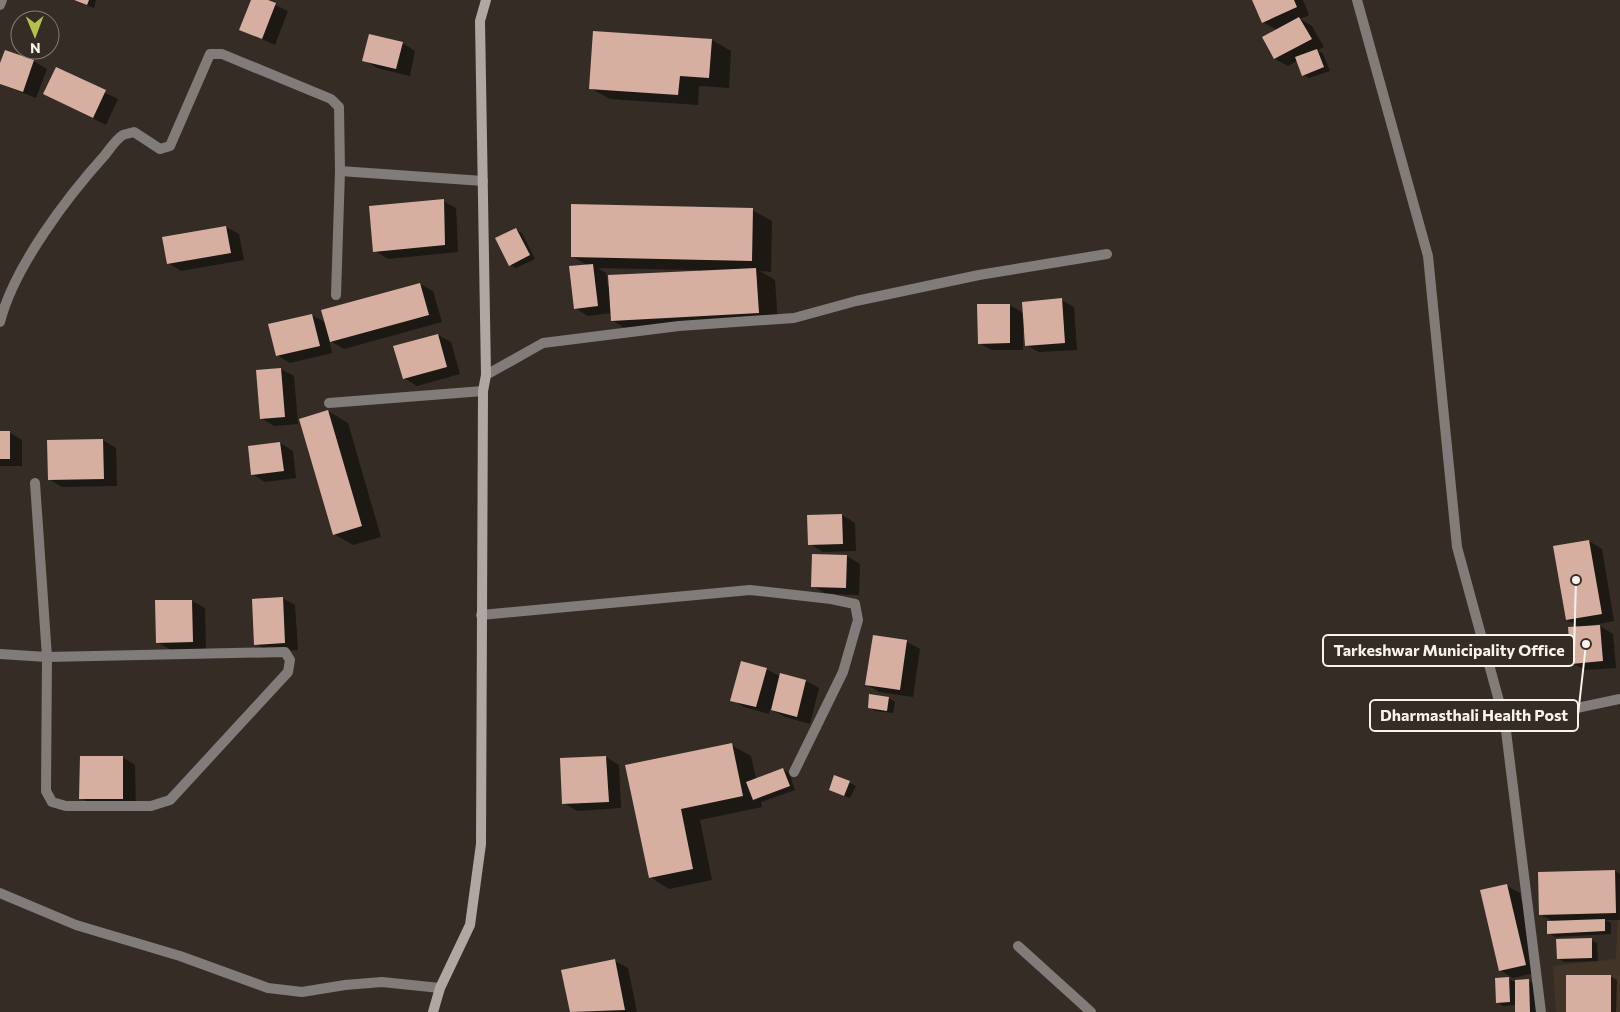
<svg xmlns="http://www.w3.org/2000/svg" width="1620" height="1012" font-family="Commissioner,sans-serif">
	<rect width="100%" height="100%" fill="#352d25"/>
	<!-- built -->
	<path fill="#423528" d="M1620,865V1012H1556L1553,966L1616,959Z"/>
	<!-- shadow -->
	<g fill="#0007" fill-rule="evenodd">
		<path d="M73,0H96L94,8Z"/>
		<path d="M252,0H265L288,11L275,45L240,29Z"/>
		<path d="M1253,0H1303L1309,15L1300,19L1312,26L1324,47L1318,50L1323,54L1330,71L1309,78L1303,75L1297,61L1288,66L1275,59L1263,37L1277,30L1263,22Z"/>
		<path d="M712,40L731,51L729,88L699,86L698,105L610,99L590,88Z"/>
		<path d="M402,43L415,51L410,76L377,68L364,60Z"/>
		<path d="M5,52L34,61L47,69L36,98L0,84V67Z"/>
		<path d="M57,69L118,99L106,125L44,94Z"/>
		<path d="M443,201L456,208L458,252L388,259L375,251Z"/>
		<path d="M752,210L772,221L771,272L760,271L775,280L778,324L631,332L612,320L611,313L588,316L575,308L588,266L572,256ZM598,268L698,270V272L608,286L606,273Z"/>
		<path d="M226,227L239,234L244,260L181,271L168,263Z"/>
		<path d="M516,230L522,233L535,259L516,268L510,265Z"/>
		<path d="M420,284L433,291L442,322L344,349L329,340L332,353L290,363L277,355L312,315L326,323Z"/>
		<path d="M1061,300L1074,307L1077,350L1039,352L1026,345L1025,330H1023V350H992L979,343L1009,305L1024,313Z"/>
		<path d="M438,335L451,342L460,374L417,386L404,378Z"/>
		<path d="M281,369L294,376L298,424L274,426L261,418Z"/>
		<path d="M328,411L348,423L381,537L353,545L334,534Z"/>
		<path d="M0,432H9L22,440V466H0Z"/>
		<path d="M103,440L116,448L117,486L62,487L49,479Z"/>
		<path d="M280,443L293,451L296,478L265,482L252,474Z"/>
		<path d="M842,515L855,523L856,551L823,552L810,544Z"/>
		<path d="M1589,541L1602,549L1614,621L1593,625V627L1600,626L1613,634L1616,668L1585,670L1572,663L1581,628L1567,620Z"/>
		<path d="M847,556L860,564L859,595L826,594L813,586Z"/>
		<path d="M282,598L295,605L298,650L269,652L256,644Z"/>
		<path d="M192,601L205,608L206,649L171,650L157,642Z"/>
		<path d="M874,636L907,642L920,649L913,697L879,692L866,684Z"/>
		<path d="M766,669L781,677L806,681L819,688L810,724L785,717L770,709L769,714L744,707L732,700Z"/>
		<path d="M889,698L895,702L893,713L875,711L869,707Z"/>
		<path d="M731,745L751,756L756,779L783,769L789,773L795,790L761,802L762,807L700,820L712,880L669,889L650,877L627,766Z"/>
		<path d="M122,757L135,765L136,806H94L81,798Z"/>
		<path d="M606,757L619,765L621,808L577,811L564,803Z"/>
		<path d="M835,776L856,786L850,798L837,793Z"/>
		<path d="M1615,871L1620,874V920H1605L1611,923V934L1555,937L1549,933L1554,922L1540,914Z"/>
		<path d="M1507,886L1520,893L1538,972L1513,978L1500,970Z"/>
		<path d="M1591,940L1597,943L1598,961L1564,962L1558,958Z"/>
		<path d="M615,961L628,968L637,1012H571L563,971Z"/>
		<path d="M1610,976L1617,980L1616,1012H1567Z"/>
		<path d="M1509,979L1516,983L1529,981L1535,984L1536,1012H1517V1005L1503,1006L1497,1002Z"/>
	</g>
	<!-- building -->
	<g fill="#d6afa0">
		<path d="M74,0H89L87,5Z"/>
		<path d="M251,0H268L276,3L262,39L239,30Z"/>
		<path d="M1252,0H1294L1297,7L1262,23Z"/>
		<path d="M1299,17L1312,39L1274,59L1262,37Z"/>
		<path d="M593,31L712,39L709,78L680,76L678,95L589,89Z"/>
		<path d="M369,34L403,42L396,69L362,61Z"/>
		<path d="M1317,49L1324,67L1302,76L1295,57Z"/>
		<path d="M5,50L34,60L23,92L0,84V63Z"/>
		<path d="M56,67L106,90L93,118L43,94Z"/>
		<path d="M444,199L445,245L373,252L369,206Z"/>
		<path d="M571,204L753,208L752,261L571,257Z"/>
		<path d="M226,226L231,253L167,264L162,237Z"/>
		<path d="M516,228L530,255L509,266L495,238Z"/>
		<path d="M593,264L598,306L574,309L569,266Z"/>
		<path d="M756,268L759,313L611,321L608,275Z"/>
		<path d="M420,283L429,315L330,342L321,310Z"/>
		<path d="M1062,298L1065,343L1025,346L1022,302Z"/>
		<path d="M977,304H1010V343L978,344Z"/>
		<path d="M312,314L320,346L276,356L268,324Z"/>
		<path d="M438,334L447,367L403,379L393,346Z"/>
		<path d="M281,368L285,417L260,419L256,370Z"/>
		<path d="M328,410L362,526L333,535L299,419Z"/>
		<rect x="0" y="431" width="10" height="28"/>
		<path d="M103,439L104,479L48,480L47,440Z"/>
		<path d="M280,442L284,471L251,475L248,446Z"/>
		<path d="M842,514L843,544L808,545L807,515Z"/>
		<path d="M1589,540L1602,614L1566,620L1553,546Z"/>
		<path d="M812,554L847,555L846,588L811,587Z"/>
		<path d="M283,597L285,643L254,645L252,599Z"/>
		<path d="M155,600H192L193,642L156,643Z"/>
		<path d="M1600,625L1603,661L1571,664L1568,627Z"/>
		<path d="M873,635L907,640L900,690L865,685Z"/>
		<path d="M741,661L767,668L756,707L730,701Z"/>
		<path d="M780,673L806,680L797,717L771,710Z"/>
		<path d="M869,694L889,697L887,711L868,708Z"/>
		<path d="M732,743L743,796L681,809L693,869L649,878L625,765Z"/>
		<path d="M80,756H123V799H79Z"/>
		<path d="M606,756L609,802L562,804L560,758Z"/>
		<path d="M783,768L790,786L753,800L746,782Z"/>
		<path d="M834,775L850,781L844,796L829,790Z"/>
		<path d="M1615,870L1616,913L1539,915L1538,872Z"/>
		<path d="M1507,884L1526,965L1499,971L1480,890Z"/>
		<path d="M1605,919V931L1547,934V921Z"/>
		<path d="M1592,938V958L1557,959L1556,939Z"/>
		<path d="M615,959L625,1010L570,1012L561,970Z"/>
		<rect x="1566" y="975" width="45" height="37"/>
		<path d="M1509,977L1510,1002L1496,1003L1495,978Z"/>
		<path d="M1529,979L1530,1012H1515V980Z"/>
	</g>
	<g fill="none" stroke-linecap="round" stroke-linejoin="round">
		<!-- lane -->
		<g stroke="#817b79" stroke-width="10">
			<path d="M486,375L543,343L679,326L794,318L856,301L979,275L1107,254"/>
			<path d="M329,403L483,391"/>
			<path d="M481,615L750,590L831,599L855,604L858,620L843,672L794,772"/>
		</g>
		<!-- street -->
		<g stroke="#817b79" stroke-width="10">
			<path d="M1357,0L1428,256L1457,547L1505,723L1541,1012"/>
			<path d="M0,5L2,0"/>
			<path d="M336,295L340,171"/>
			<path d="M0,322C14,267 67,197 105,155C110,149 116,139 123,135C126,134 130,133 134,132L160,149L170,146L210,54H222L331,99L339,107L340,171L483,181"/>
			<path d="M0,654L47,657L285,652L290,660L288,672L170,800L151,806H66L52,802L46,791L47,657L35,483"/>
			<path d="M1505,723L1620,699"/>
			<path d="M0,893L76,925L180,956L268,988L302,992L345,985L382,982L440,988"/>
			<path d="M1018,946L1091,1012"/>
		</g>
		<!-- secondary -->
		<path stroke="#b0a6a3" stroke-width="10" d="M433,1012L440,988L470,925L481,844L483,391L486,375L480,21L486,0"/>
	</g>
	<!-- callouts -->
	<path fill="none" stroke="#f9f3ee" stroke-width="2" d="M1576 580L1574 650M1586 644L1578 715"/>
	<g fill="#f9f3ee" stroke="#352d25" stroke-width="2">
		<circle cx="1576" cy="580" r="5"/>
		<circle cx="1586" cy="644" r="5"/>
	</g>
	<g fill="#352d25" stroke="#f9f3ee" stroke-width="2">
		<rect x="1323" y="635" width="251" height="31" rx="5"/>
		<rect x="1370" y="700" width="208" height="31" rx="5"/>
	</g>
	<g font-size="16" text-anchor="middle" font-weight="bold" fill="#f9f3ee">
		<text x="1449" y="656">Tarkeshwar Municipality Office</text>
		<text x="1474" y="721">Dharmasthali Health Post</text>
	</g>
	<!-- north arrow -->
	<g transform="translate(35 35) rotate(179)"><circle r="24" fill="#352d25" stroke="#837c75"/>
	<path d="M0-4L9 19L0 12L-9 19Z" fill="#b4c24a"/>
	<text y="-8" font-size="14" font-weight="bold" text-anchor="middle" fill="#f9f3ee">N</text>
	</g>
</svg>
